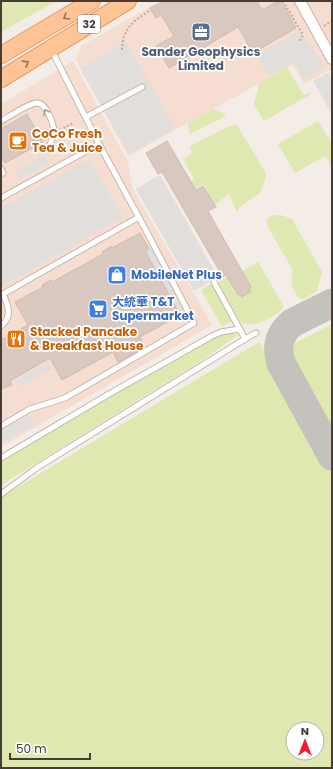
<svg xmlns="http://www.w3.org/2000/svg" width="333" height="769" font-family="Poppins,'Noto Sans SC',sans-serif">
	<rect width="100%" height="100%" fill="#f4ede7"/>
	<!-- commercial -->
	<g fill="#f6ddd2">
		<path d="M160,1H332V69L304,84L293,65L128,156L76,60L81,46Z"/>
		<path d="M73,61L128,162L133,189L212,325L1,447V104Z"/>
	</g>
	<!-- green -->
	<g fill="#dee8b0" fill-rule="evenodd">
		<path d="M1,1H56L1,32Z"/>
		<path d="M287,67L304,95L309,92L311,94L264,121L254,104L259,84Z"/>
		<path d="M213,109L226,114L222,118L190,134L188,123Z"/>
		<path d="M318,121L332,144V167L325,156L295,173L278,144Z"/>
		<path d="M237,125L266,173L264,183L260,193L240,207L237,212L229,194L215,205L203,184L195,188L191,181L194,179L183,159L192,153L190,148L192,145L230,126Z"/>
		<path d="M274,215H281L292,219L322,272L317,291L302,300C292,293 290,282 293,271L267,225V218Z"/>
		<path d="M258,262L283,305L282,310C271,318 253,330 240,322L218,282L227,277L237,295L240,294L243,297L251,293L249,289L251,287L242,271Z"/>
		<path d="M211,284L232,321L222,327L201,290Z"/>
		<path d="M332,324V438L290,360L293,344Z"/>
		<path d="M225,334H240L198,363L1,485V460L197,346L212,339Z"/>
		<path d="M259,342L332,474V768H1V497ZM293,729H317V753H293Z"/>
	</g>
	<!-- parking -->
	<g fill="#e2dedc">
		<path d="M298,32L312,46L324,67L304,80L294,62L267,75L257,55Z"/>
		<path d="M126,42L175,128L129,154L80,68Z"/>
		<path d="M328,73L332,79V114L313,81Z"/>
		<path d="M44,155L49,163L19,179L15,171Z"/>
		<path d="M89,159L123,217L1,287V208Z"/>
		<path d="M160,175L218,277L194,291L136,189Z"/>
		<path d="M152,245L185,307L180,313L145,252Z"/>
		<path d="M47,363L51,369L22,386L17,379Z"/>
		<path d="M30,415L35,424L1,443V431Z"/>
	</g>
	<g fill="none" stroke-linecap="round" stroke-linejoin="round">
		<!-- taxiway -->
		<path stroke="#c5c2be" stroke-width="29" d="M332,303L292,323C279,334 276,347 281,363L332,456"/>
	</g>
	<!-- building -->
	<g fill="#d8c8c0" stroke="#d0bbb0">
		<path d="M165,1H257L262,10L278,1V2L281,1L296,28L253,53L238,27L169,68L156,46L174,36L161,15L156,18L150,8Z"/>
		<path d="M27,114L43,142L5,163L1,156V129Z"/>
		<path d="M167,141L196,190L203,186L216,207L208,211L251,287L249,289L251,292L242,297L240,294L238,295L226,275L223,277L162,172L158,174L146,153Z"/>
		<path d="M140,233L149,249L145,251L180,315L140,337L145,347L118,362L113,352L62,380L50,358L10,381L12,385L1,389V340L28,325L15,302L43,287L42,285L51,280L52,282L103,254L102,252L111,246L112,248Z"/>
	</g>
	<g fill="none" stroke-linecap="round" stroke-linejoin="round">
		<!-- service casing -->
		<g stroke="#c2b5ad" stroke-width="7">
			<g id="service">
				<path d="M86,117L142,87"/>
				<path d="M1,121C9,117 30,102 38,103C47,104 54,125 54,133C53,138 50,143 49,148"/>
				<path d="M1,169L3,173"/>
				<path d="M1,198L99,144"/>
				<path d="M1,326C13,317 8,305 3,294L139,217"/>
				<path d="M245,339L256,333"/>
				<path d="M1,426L30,409L65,398L194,323L149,236L99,144L52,51"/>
				<path d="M1,458L109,394L212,336L221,332L240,329"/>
				<path d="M1,494L38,467L245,339L214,282"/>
			</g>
		</g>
		<!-- minor casing -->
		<g stroke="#c2b5ad" stroke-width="12">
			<path id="minor" d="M300,1L332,59"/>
		</g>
		<!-- primary casing -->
		<g stroke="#e49b64" stroke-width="18">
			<g id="primary">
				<path d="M1,55L92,1"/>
				<path d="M1,79L128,1"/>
			</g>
		</g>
		<!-- path -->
		<g stroke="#c1a99b" stroke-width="2" stroke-dasharray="2 2" stroke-linecap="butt">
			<path d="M283,1L303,35L299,42"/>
			<path d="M324,26L332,21"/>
			<path d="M122,50C122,29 134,20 151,10"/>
			<path d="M60,130L73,123"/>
		</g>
		<!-- service -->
		<use href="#service" stroke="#fff" stroke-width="5"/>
		<!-- minor -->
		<use href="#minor" stroke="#fff" stroke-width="10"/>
		<!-- primary -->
		<use href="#primary" stroke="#ffc495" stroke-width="16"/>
	</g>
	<!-- one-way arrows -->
	<defs><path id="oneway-chevron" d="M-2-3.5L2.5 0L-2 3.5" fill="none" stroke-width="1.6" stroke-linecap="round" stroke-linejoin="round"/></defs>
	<g stroke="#91725c">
		<use href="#oneway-chevron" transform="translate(66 17) rotate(149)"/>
		<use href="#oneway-chevron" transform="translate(26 63) rotate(-32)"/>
	</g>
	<use stroke="#a39e9a" href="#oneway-chevron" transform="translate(46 112) rotate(-121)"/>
	<!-- icons -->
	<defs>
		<g id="office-square" transform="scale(1)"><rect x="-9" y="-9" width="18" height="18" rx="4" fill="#5c6f8a" stroke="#fff"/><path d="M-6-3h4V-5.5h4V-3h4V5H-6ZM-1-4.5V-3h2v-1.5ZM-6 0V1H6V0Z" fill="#fff"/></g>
		<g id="cafe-square" transform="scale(1)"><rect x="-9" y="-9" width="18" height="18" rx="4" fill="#e8710a" stroke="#fff"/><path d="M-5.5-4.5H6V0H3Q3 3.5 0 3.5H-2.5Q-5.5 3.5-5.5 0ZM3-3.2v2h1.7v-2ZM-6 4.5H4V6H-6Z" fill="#fff"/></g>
		<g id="shop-square" transform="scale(1)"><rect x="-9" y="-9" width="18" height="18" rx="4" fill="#3f7fe0" stroke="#fff"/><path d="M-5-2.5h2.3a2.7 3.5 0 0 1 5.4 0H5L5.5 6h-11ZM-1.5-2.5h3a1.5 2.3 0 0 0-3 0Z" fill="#fff"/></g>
		<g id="supermarket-square" transform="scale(1)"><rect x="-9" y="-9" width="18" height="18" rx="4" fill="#3f7fe0" stroke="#fff"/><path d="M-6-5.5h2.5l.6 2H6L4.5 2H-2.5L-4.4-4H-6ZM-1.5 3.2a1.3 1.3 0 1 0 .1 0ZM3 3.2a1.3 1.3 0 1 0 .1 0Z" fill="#fff"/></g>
		<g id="restaurant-square" transform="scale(1)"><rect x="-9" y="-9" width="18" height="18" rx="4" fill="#e8710a" stroke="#fff"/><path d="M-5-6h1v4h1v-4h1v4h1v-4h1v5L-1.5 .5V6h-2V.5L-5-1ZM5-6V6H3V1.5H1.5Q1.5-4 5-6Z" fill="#fff"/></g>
	</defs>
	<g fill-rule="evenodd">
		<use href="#office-square" x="201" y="32"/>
		<use href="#cafe-square" x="18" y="141"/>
		<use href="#shop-square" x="117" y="275"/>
		<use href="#supermarket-square" x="98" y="309"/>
		<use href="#restaurant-square" x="16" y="339"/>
	</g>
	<g text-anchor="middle" stroke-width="3.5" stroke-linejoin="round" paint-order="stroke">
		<!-- shield labels -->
		<rect fill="#fff" stroke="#7e7672" stroke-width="1" x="78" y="15" width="22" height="18" rx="3"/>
		<g font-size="11" font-weight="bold" fill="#473c36">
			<text x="89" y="28">32</text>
		</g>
		<!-- service labels -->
		<g font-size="12" font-weight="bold" fill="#4e5e75" stroke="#fff">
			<text x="201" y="56">Sander Geophysics<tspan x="201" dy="14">Limited</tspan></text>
		</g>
		<!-- food labels -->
		<g font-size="12" font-weight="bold" fill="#c56008" stroke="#fff" text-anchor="start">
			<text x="32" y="138">CoCo Fresh<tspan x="32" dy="14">Tea &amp; Juice</tspan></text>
			<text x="30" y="336">Stacked Pancake<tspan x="30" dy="14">&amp; Breakfast House</tspan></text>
		</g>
		<!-- shop labels -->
		<g font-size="12" font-weight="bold" fill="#366cbe" stroke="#fff" text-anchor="start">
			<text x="131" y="279">MobileNet Plus</text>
			<text x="112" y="306">大統華 T&amp;T<tspan x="112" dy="14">Supermarket</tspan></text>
		</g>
	</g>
	<!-- border -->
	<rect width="333" height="769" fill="none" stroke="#473c36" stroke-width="4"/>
	<!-- north arrow -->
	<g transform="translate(305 741)"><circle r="19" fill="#ffffff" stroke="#b5b1af"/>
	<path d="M0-3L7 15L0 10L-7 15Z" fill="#fb1733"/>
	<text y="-6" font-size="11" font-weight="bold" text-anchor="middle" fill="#473c36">N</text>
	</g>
	<!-- scale -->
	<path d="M10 753v6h80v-6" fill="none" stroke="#473c36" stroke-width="2"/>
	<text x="16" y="753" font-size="12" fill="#473c36" stroke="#ffffff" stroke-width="3" paint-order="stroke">50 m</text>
</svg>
